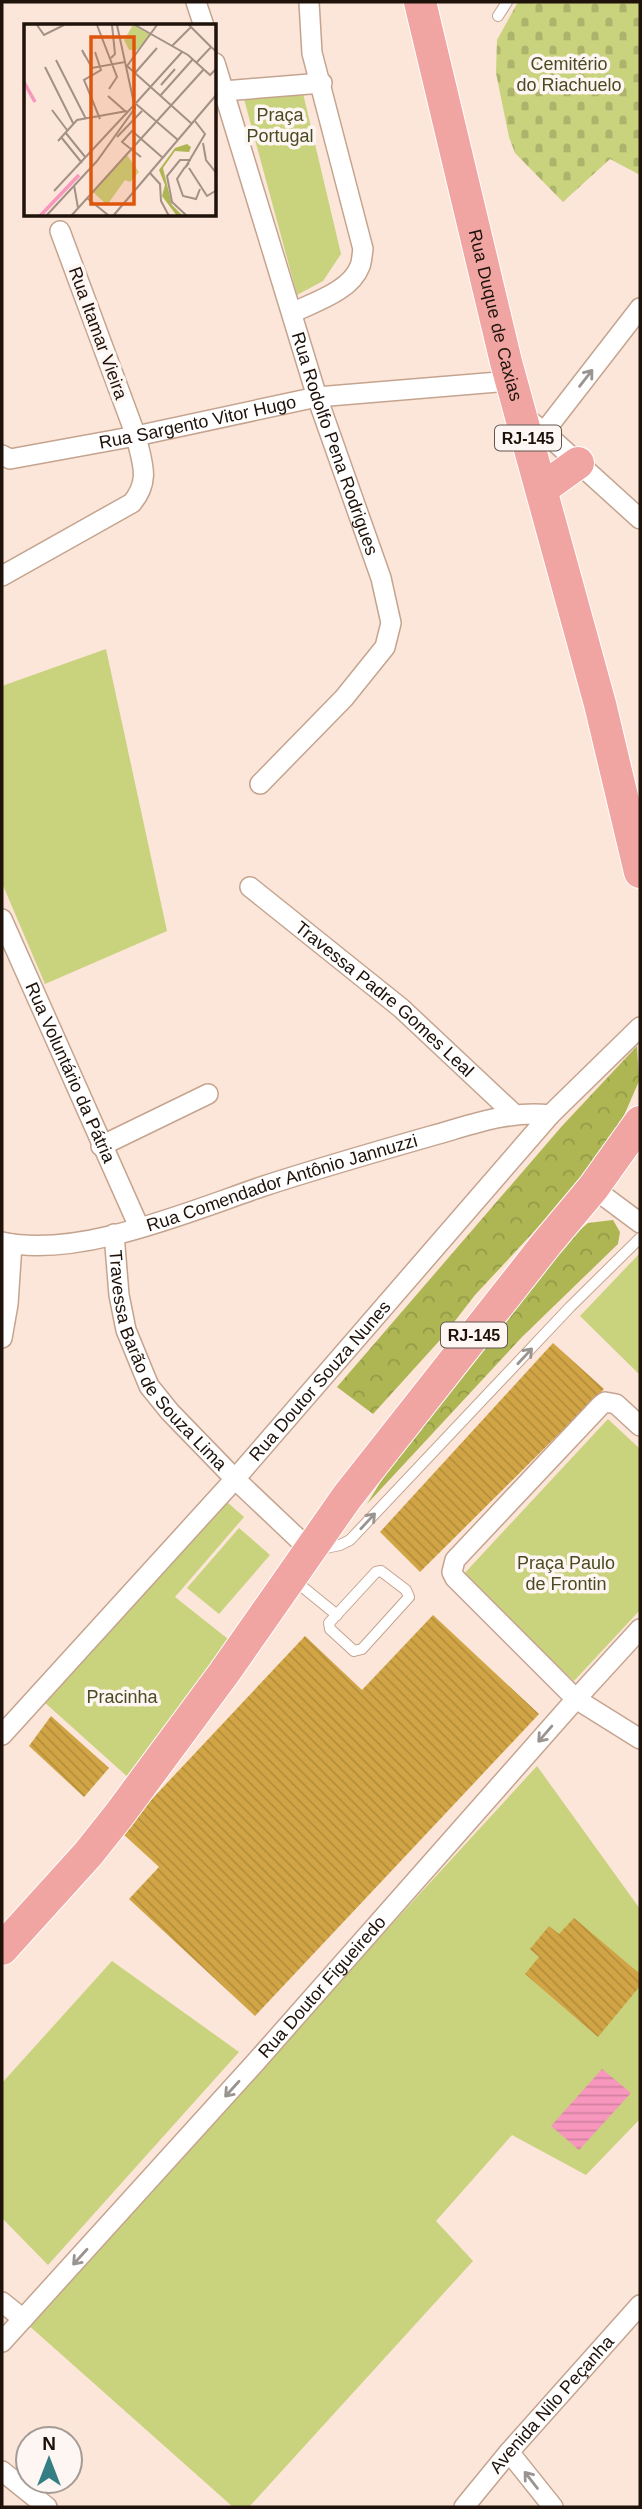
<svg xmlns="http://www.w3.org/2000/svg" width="642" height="2509" font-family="Arial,sans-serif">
	<defs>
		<pattern id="forest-crowns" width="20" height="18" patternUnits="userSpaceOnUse" patternTransform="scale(1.75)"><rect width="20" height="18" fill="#adb653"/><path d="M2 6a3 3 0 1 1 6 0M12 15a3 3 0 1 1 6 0" fill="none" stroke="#949b47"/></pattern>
		<pattern id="cemetery-stones" width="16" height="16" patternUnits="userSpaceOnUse" patternTransform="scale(1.75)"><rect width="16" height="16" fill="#c9d27c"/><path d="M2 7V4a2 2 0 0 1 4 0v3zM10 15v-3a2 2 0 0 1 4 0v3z" fill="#acb36a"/></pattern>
		<pattern id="water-rules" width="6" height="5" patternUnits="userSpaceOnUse" patternTransform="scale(1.75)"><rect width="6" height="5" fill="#f797bd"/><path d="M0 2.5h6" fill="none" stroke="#d381a1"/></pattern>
		<pattern id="building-back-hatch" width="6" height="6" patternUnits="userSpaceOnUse" patternTransform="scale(1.75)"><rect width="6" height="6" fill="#d1a545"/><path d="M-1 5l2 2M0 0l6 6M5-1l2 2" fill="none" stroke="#b38d3b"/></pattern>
	</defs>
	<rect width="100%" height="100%" fill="#fbe6d9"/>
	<!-- green -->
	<g fill="#c9d27c">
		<path d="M302,89L341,254L323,281L297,295L244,99Z"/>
		<path d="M106,649L167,931L45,984L2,883V686Z"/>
		<path d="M640,1253V1375L580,1316Z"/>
		<path d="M608,1419L640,1449V1610L574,1681L461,1577Z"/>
		<path d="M227,1502L244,1517L175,1597L228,1639L130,1779L43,1701Z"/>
		<path d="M239,1528L270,1555L219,1614L187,1588Z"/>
		<path d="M537,1766L640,1909V2119L586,2175L512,2135L436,2221L473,2261L249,2507H233L26,2323Z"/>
		<path d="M112,1961L239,2052L48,2265L2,2218V2083Z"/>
	</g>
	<!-- forest -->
	<g fill="url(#forest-crowns)">
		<path d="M637,1046L639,1081L616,1134L584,1178L475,1295L441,1339L373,1414L337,1387L562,1126Z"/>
		<path d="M613,1220L620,1232L618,1244L522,1337L367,1504L383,1478L467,1355L575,1234L588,1223Z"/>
	</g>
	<!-- cemetery -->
	<path fill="url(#cemetery-stones)" d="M518,2H640V175L610,159L563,202L515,153L509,137L496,73L497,40Z"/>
	<!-- water -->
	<path fill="url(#water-rules)" d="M602,2069L631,2093L579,2150L551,2126Z"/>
	<!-- building -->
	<g fill="url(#building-back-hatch)">
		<path d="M553,1343L604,1389L420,1572L380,1532Z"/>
		<path d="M433,1615L539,1714L255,2016L129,1899L159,1867L121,1832L305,1636L362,1690Z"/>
		<path d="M51,1716L109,1768L84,1797L29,1746Z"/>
		<path d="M574,1918L640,1974V1986L598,2037L525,1974L539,1957L530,1949L549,1926L559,1934Z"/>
	</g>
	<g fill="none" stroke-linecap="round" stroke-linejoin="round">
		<!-- service casing -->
		<g stroke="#c5a48f" stroke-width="12">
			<g id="service">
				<path d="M498,16L507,2"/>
				<path d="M321,1549L340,1545L350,1540L570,1307L640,1238"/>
				<path d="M381,1571L406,1590L409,1597L362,1649L354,1651L330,1629L329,1623L376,1572Z"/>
				<path d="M294,1580L337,1615"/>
			</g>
		</g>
		<!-- minor casing -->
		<g stroke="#c5a48f" stroke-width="22">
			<g id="minor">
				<path d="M196,2L204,26"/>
				<path id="s1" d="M215,63L317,397L381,578L391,623L385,647L344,698L260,784"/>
				<path d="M224,91L322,83"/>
				<path d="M292,313C314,302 351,291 360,266C362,261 362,254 363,249L312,53L309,2"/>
				<path d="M521,414L544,432L640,519"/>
				<path d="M544,432L640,308"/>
				<path id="s2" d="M2,455L10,459L136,436L317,397L511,381"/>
				<path d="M2,576L132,503C151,480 142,463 136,436L60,231"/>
				<path id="s3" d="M250,887L401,1008L514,1114"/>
				<path id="s4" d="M2,919L139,1227"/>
				<path d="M101,1146L208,1094"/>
				<path d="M593,1188L640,1223"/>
				<path id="s5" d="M114,1234L119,1295L126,1330L149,1386L170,1412L235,1479L310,1550"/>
				<path id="s6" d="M2,1242C79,1259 190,1211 264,1186C319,1168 375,1152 431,1136C471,1125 509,1110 550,1115"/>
				<path d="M2,1338L8,1304L12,1244"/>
				<path d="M640,1426L616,1404L605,1402L601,1405L455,1560L452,1572L455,1578L576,1699L640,1739"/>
				<path id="s7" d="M2,1735L235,1479L550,1115L640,1027"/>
				<path d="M2,2302L23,2319"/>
				<path id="s8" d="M2,2342L254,2064L576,1699L640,1629"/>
				<path d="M509,2452L553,2507"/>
				<path d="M2,2471L47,2507"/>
				<path id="s9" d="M464,2507L509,2452L640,2305"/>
			</g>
		</g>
		<!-- primary casing -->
		<g stroke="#fff" stroke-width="34">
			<g id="primary">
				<path id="s10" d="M420,2L506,362L600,704L640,872"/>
				<path d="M542,489L578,463"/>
				<path d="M2,1949L88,1854L119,1815L224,1673L347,1497L547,1243L593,1188L640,1122"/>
			</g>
		</g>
		<!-- service -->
		<use href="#service" stroke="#fff" stroke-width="10"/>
		<!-- minor -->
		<use href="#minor" stroke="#fff" stroke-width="19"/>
		<!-- primary -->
		<use href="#primary" stroke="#f0a5a2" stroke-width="32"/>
	</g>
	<!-- one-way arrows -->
	<defs><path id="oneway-shaft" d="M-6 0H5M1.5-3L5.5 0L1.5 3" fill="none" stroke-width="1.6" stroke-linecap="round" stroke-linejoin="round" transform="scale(1.75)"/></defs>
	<g stroke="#9a9491">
		<use href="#oneway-shaft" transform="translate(586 378) rotate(-52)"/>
		<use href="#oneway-shaft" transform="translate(525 1356) rotate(-47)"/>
		<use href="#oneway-shaft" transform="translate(368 1521) rotate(-47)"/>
		<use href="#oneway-shaft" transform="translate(545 1734) rotate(131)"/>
		<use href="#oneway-shaft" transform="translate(232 2089) rotate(132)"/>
		<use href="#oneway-shaft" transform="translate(80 2257) rotate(132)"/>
		<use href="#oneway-shaft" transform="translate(531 2480) rotate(-128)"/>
	</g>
	<g text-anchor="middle" stroke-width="7" stroke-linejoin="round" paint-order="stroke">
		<!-- shield labels -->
		<g fill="#fef6f2" stroke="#615650" stroke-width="2">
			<rect x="495" y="425.5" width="66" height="25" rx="5"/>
			<rect x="441" y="1322.5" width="66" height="25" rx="5"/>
		</g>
		<g font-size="16" font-weight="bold" fill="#1e120a">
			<text x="528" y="444">RJ-145</text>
			<text x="474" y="1341">RJ-145</text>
		</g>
		<!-- park labels -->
		<g font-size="18" fill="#484c22" stroke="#fef6f2">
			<text x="569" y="70">Cemitério<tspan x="569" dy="21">do Riachuelo</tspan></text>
			<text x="280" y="121">Praça<tspan x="280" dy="21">Portugal</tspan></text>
			<text x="566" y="1569">Praça Paulo<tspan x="566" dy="21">de Frontin</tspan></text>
			<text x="122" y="1703">Pracinha</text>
		</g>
		<!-- street labels -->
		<g font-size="18" fill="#1e120a" stroke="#fef6f2">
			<text dy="6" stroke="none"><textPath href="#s10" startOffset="322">Rua Duque de Caxias</textPath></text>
			<text transform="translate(98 333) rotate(70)" y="6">Rua Itamar Vieira</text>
			<text dy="6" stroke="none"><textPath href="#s2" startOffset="200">Rua Sargento Vitor Hugo</textPath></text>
			<text dy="6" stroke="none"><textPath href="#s1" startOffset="399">Rua Rodolfo Pena Rodrigues</textPath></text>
			<text dy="6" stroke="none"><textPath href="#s3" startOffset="175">Travessa Padre Gomes Leal</textPath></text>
			<text dy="6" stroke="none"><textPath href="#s4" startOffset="168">Rua Voluntário da Pátria</textPath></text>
			<text dy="6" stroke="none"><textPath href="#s6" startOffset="289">Rua Comendador Antônio Jannuzzi</textPath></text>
			<text dy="6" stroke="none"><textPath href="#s5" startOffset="142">Travessa Barão de Souza Lima</textPath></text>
			<text dy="6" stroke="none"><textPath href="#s7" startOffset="476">Rua Doutor Souza Nunes</textPath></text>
			<text dy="6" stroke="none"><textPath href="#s8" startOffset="478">Rua Doutor Figueiredo</textPath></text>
			<text dy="6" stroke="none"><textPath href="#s9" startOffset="135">Avenida Nilo Peçanha</textPath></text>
		</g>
	</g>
	<!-- overview -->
	<g transform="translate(24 24)">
		<rect width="192" height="192" fill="#fbe6d9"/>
		<path d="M103,131L115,148L106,158L101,156L83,181L69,168Z" fill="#c9d27c"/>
		<path d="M163,120L167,123L165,128L151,127L139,144L148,181L159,192H153L138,172L141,161L135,146L151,124Z" fill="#adb653"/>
		<path d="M109,1L127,11L113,26H105L100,16Z" fill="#c9d27c"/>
		<path fill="none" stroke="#f797bd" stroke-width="3.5" d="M0,58L11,78M16,192L55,151"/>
		<path fill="none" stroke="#a39186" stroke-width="2" d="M13,1L20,11L40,1M73,1L93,53L85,65M111,1L164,31L186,51L193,44M165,1L187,23M148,22L167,3M71,28L77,46L60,56L76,95M61,32L58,26L68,44L101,38M87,34L91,30L88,1M32,36L62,95M173,38L187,23L193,28M102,41L168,100M103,42L133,1M21,43L49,99M111,49L133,24M137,61L151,45M84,72L101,87M136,72L169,35M112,79L158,28M112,80L154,116M28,86L43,106M41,108L62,134M37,113L58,139M93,113L118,87M34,117L53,96L103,87M179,119L182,136L193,150M117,133L98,118L108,107L139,134M165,139L161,144L181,110L171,97M161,143L153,155L159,172L172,175L176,165M165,144L183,172L193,166M126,149L136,160L137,177L145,192M50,161L54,184M30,167L111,80M63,174L84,191M22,192L73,137L111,84L93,1M47,192L180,45M89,192L193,70M163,192L148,178L143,152L156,136H167"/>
		<path fill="#de550c" fill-opacity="0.15" stroke="#de550c" stroke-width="3.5" d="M67,13H110V180H67Z"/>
		<rect width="192" height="192" fill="none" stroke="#1e120a" stroke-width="3.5"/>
	</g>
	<!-- border -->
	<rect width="642" height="2509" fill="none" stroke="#1e120a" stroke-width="7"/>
	<!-- north arrow -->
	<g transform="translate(49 2460)"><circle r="33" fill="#fef6f2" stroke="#a49b95" stroke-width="2"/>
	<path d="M0-5L12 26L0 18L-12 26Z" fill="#357e84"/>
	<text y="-10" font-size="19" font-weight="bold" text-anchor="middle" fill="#1e120a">N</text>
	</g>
</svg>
